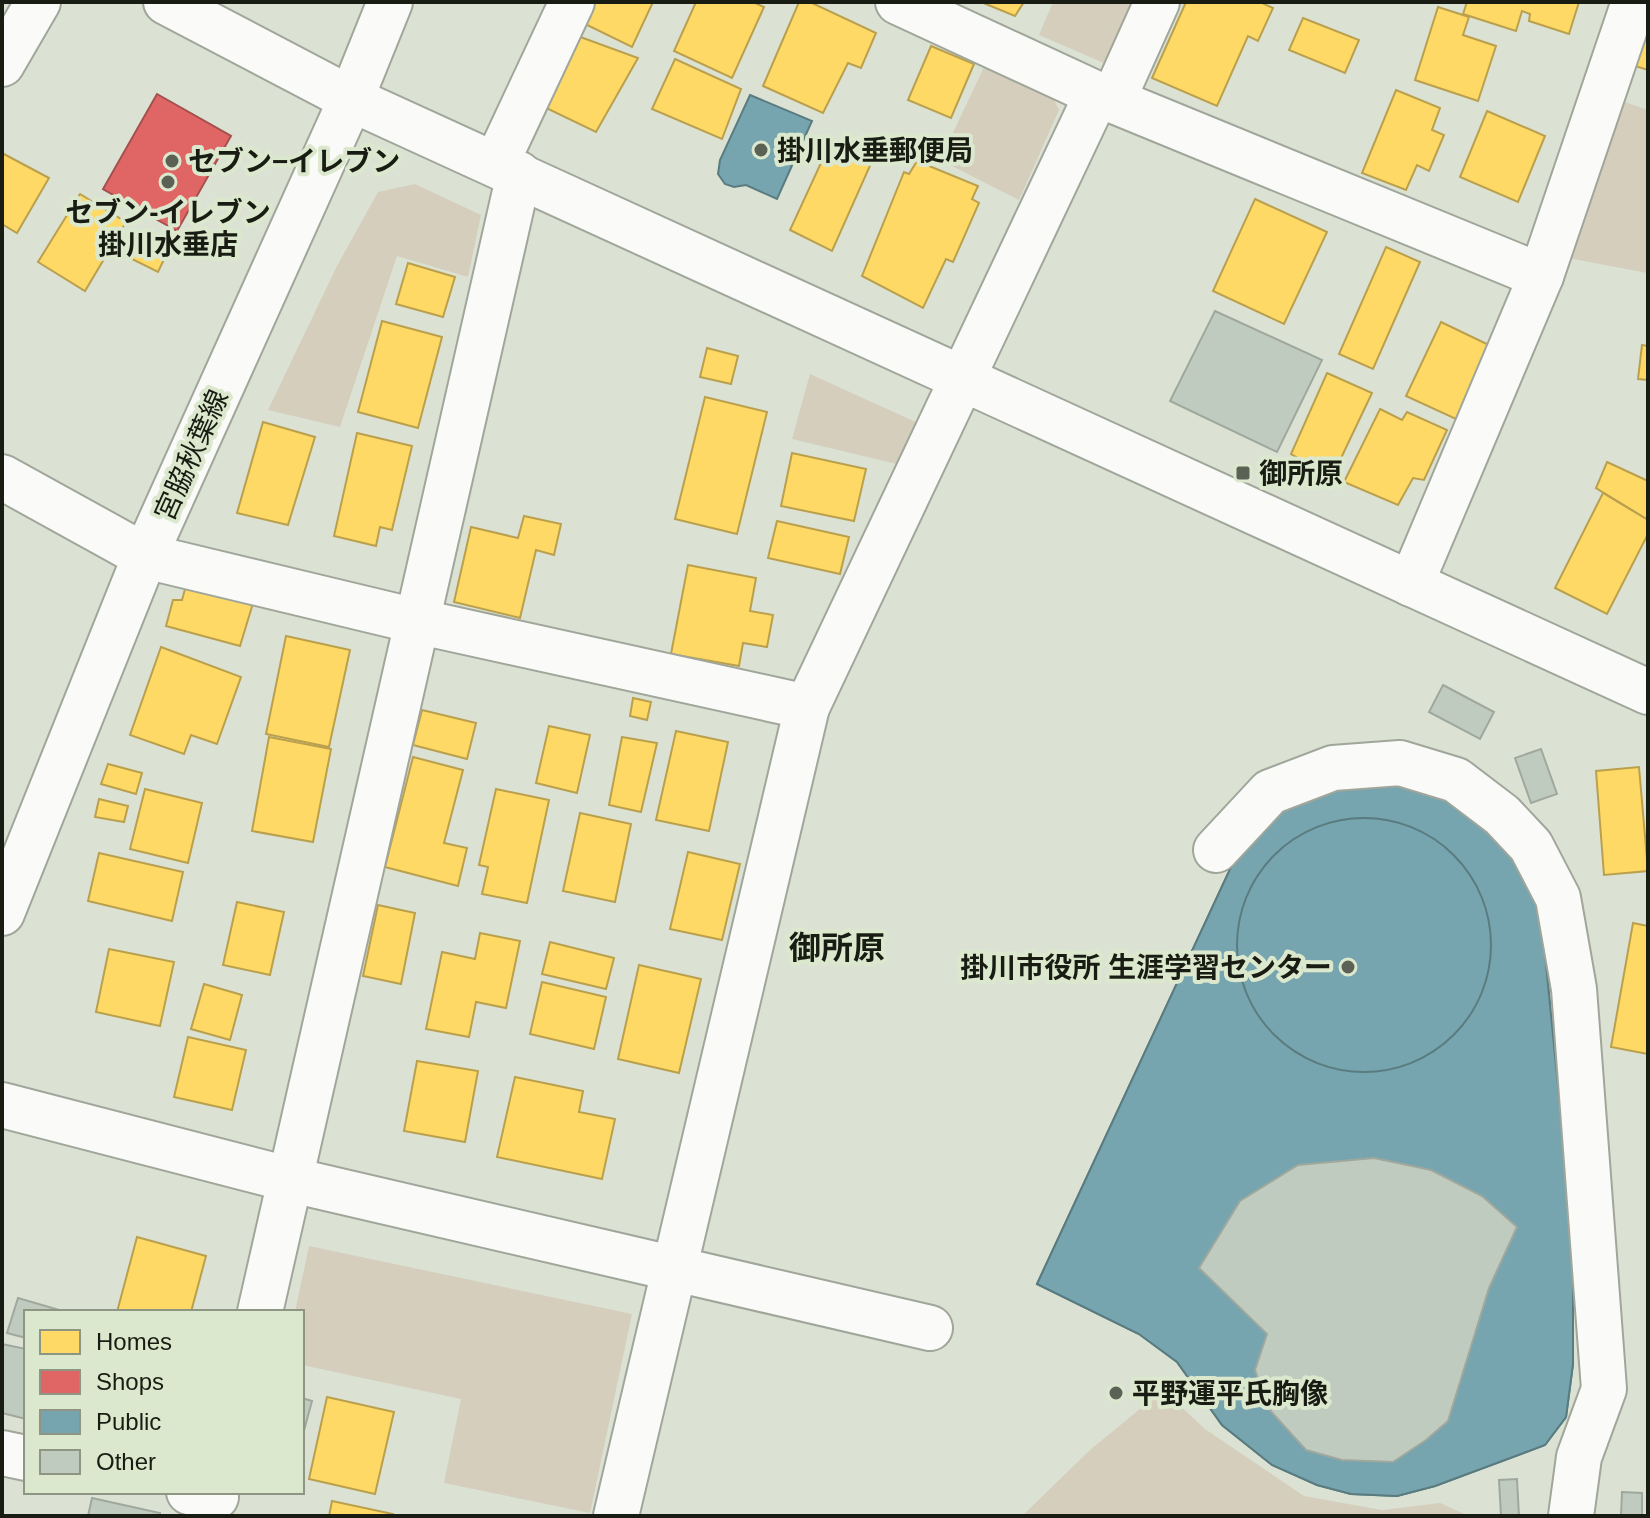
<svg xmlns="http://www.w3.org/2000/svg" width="1650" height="1518" font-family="Arial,'Noto Sans JP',sans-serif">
	<rect width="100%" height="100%" fill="#dbe2d4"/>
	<!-- green -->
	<g fill="#d5cebc">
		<path d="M1053,2H1141L1113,67L1039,35Z"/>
		<path d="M986,63L1050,91L1059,110L1019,200L940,160Z"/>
		<path d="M1625,102L1648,110L1647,273L1568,258Z"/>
		<path d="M415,184L481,215L468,277L397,256L340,427L268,410L337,266L378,192Z"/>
		<path d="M810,374L918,423L901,465L792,439Z"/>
		<path d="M309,1246L632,1314L590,1513L444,1483L461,1399L302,1365V1312H295Z"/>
		<path d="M1163,1390L1205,1429L1304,1496L1382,1510L1440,1503L1469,1516H1022L1090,1450Z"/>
	</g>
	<!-- homes -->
	<g fill="#ffd966" stroke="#baa04d" stroke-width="2">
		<path d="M591,2H653L632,47L581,22Z"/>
		<path d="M696,2H753L764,7L732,78L674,51Z"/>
		<path d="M799,2H810L876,33L861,68L848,63L823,113L763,86Z"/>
		<path d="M981,2H1024L1015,16Z"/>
		<path d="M1186,2H1260L1273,8L1258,41L1248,36L1217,106L1152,78Z"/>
		<path d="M1467,2H1579L1569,34L1529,21L1530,14L1522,11L1516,31L1463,14Z"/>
		<path d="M1438,7L1469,17L1463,35L1496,46L1478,101L1415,80Z"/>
		<path d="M1303,18L1359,40L1345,73L1289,50Z"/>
		<path d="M1648,18V70L1632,65Z"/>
		<path d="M575,35L638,58L596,132L540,105Z"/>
		<path d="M931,46L974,64L951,118L908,100Z"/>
		<path d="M675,59L741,89L722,139L652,109Z"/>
		<path d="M1396,90L1440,108L1432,130L1444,135L1429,171L1417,165L1406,190L1362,173Z"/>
		<path d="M1487,111L1545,136L1518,202L1460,177Z"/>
		<path d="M832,139L873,159L832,251L790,230Z"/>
		<path d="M2,153L49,178L17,233L2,224Z"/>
		<path d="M917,161L978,186L972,199L979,203L953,262L946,259L923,308L862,276L904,172L909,174Z"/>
		<path d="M80,194L126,222L85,291L38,262Z"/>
		<path d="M1255,199L1327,232L1284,324L1213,291Z"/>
		<path d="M142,234L170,247L158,272L130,258Z"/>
		<path d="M1386,247L1420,262L1373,369L1339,354Z"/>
		<path d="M408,263L455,277L443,317L396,304Z"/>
		<path d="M382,321L442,337L418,428L358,412Z"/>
		<path d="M1441,322L1491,346L1456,419L1406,396Z"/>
		<path d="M1642,345L1648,346V380L1638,379Z"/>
		<path d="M707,348L738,356L731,384L700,377Z"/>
		<path d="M1327,373L1372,393L1332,477L1291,454Z"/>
		<path d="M705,397L767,412L737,534L675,519Z"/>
		<path d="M1380,409L1402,420L1407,412L1447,430L1424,480L1413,478L1398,505L1344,482Z"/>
		<path d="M263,422L315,437L288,525L237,513Z"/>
		<path d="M357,433L412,446L392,530L380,527L376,546L334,536Z"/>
		<path d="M792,453L866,469L854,521L781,506Z"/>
		<path d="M1607,462L1648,481V520L1596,488Z"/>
		<path d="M1603,493L1648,520V534L1607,614L1555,588Z"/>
		<path d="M524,516L561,524L554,555L536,550L520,618L454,602L471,527L518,538Z"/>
		<path d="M777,521L849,537L840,574L768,558Z"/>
		<path d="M688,565L756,578L750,611L773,615L767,647L743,643L739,666L671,654Z"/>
		<path d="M188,578L254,600L240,646L166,626L173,600H182Z"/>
		<path d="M286,636L350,650L329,747L266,734Z"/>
		<path d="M161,647L241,677L217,744L191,735L184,754L130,735Z"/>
		<path d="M633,698L651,702L647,720L630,716Z"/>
		<path d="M422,710L476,723L467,759L413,745Z"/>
		<path d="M549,726L590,735L577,793L536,783Z"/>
		<path d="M676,731L728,742L709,831L656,820Z"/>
		<path d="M269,737L331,749L313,842L252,831Z"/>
		<path d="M622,737L657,743L641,812L609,805Z"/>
		<path d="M413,757L463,770L444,843L467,848L458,886L385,867Z"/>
		<path d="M108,764L142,773L136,794L101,784Z"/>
		<path d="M1639,767L1648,871L1604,875L1596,771Z"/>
		<path d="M145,789L202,803L188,863L130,849Z"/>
		<path d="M496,789L549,800L527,903L482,894L488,867L479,865Z"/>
		<path d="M99,799L128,806L124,822L95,817Z"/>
		<path d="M580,813L631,824L615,902L563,891Z"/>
		<path d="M688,852L740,864L722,940L670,929Z"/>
		<path d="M99,853L183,872L172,921L88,901Z"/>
		<path d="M237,902L284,912L270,975L223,965Z"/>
		<path d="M378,905L415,913L401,984L363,976Z"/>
		<path d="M1633,923L1648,926V1054L1611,1047Z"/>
		<path d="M480,933L520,941L506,1008L476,1002L469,1037L426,1029L442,952L475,959Z"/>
		<path d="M550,942L614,958L606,989L542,974Z"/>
		<path d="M109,949L174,962L160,1026L96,1012Z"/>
		<path d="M639,965L701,979L679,1073L618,1059Z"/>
		<path d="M542,982L606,997L594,1049L530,1034Z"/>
		<path d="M204,984L242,995L230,1040L191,1029Z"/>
		<path d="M188,1037L246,1050L232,1110L174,1097Z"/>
		<path d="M417,1061L478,1071L465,1142L404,1131Z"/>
		<path d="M515,1077L583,1091L579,1112L615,1119L602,1179L497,1157Z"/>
		<path d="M137,1237L206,1256L191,1312H117Z"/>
		<path d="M327,1397L394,1412L375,1494L309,1479Z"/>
		<path d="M332,1501L393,1514V1516H329Z"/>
	</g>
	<!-- shops -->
	<path fill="#e06666" stroke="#a4504d" stroke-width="2" d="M157,94L231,136L177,231L103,189Z"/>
	<!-- public -->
	<g fill="#76a5af" stroke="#5a7c80" stroke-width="2" fill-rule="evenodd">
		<path d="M750,95L812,121L777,199L746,185L734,187L725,184L718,174L720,160Z"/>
		<path d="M1403,782L1460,802L1508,841L1528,881L1542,924L1573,1237V1364L1566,1417L1545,1445L1435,1486L1397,1496L1351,1494L1317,1485L1272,1465L1222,1425L1177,1362L1139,1334L1037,1284L1238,852L1269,817L1304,791ZM1358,818L1399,822L1437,840L1467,869L1486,906L1492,949L1483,991L1462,1027L1430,1055L1390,1071L1348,1073L1307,1060L1273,1035L1248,1000L1237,960L1240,918L1255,879L1282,848L1317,826Z"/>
		<path d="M1403,782L1460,802L1508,841L1528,881L1542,924L1573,1237V1364L1566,1417L1545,1445L1435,1486L1397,1496L1351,1494L1317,1485L1272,1465L1222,1425L1177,1362L1139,1334L1037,1284L1238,852L1269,817L1304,791Z"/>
		<circle cx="1364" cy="945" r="127"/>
	</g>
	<!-- building -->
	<g fill="#c0cbbf" stroke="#a0a89e" stroke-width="2">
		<path d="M1215,311L1322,360L1277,452L1170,401Z"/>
		<path d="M1443,685L1494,712L1480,739L1429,712Z"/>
		<path d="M1541,749L1557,794L1531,803L1515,758Z"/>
		<path d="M1374,1158L1431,1170L1482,1196L1517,1227L1489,1288L1448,1421L1426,1440L1393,1462L1342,1460L1306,1450L1268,1408L1255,1370L1267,1334L1199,1268L1240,1201L1298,1165Z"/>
		<path d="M18,1298L66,1312H26V1338L7,1333Z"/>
		<path d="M2,1344L26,1349V1419L2,1413Z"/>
		<path d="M302,1398L312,1401L302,1438Z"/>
		<path d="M1517,1479L1519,1516H1501L1499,1480Z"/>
		<path d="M1622,1492L1642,1493V1516H1621Z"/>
		<path d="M92,1498L160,1513V1516H88Z"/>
	</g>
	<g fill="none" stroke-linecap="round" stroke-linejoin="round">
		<!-- minor casing -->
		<g stroke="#a0a69a" stroke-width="48">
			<g id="minor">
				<path d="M166,2L351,99"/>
				<path d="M898,2L1097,94L1541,276"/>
				<path d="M2,64L38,2"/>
				<path d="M1113,100L1157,2"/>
				<path d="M496,164L572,2"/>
				<path d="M2,477L145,556L416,621L807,707L1097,94"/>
				<path d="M1411,584L1541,276L1634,2"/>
				<path d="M1216,850L1270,792L1333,768L1400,763L1456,780L1502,815L1531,846L1558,898L1574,989L1604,1389L1579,1457L1571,1516"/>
				<path d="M260,1312L519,174"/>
				<path d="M2,1453L26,1458"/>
				<path d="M189,1492L216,1497"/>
				<path d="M616,1516L807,707"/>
			</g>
		</g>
		<!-- tertiary casing -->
		<g stroke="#a0a69a" stroke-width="48">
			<g id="tertiary">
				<path d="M351,99L1648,692"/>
				<path d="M2,913L145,556L351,99L390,2"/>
				<path d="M2,1105L292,1180L930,1328"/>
			</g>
		</g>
		<!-- minor -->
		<use href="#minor" stroke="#fafbf9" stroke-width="44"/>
		<!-- tertiary -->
		<use href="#tertiary" stroke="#fafbf9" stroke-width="44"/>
	</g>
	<!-- markers -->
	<g fill="#5c6156" stroke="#dce8ce" stroke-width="3">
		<circle cx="761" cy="150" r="8"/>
		<circle cx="172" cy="161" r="8"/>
		<circle cx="168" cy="182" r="8"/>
		<rect x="1235" y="465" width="16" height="16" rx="4"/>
		<circle cx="1348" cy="967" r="8"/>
		<circle cx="1116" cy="1393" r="8"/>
	</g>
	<g text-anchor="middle" stroke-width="8" stroke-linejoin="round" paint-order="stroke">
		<!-- poi labels -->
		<g font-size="28" font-weight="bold" fill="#181c12" stroke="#dce8ce" text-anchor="start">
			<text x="777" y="160">掛川水垂郵便局</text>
			<text x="188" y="171">セブン−イレブン</text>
			<text x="168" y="222" text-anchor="middle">セブン-イレブン<tspan x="168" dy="32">掛川水垂店</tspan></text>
			<text x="1259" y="483">御所原</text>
			<text x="1332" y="977" text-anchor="end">掛川市役所 生涯学習センター</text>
			<text x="1132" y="1403">平野運平氏胸像</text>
		</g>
		<!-- street labels -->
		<g font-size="28" fill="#181c12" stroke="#dce8ce">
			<text transform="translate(191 455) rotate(-66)" y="10">宮脇秋葉線</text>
		</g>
		<!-- quarter labels -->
		<g font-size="32" font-weight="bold" fill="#181c12" stroke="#dce8ce">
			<text x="837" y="959">御所原</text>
		</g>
	</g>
	<!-- border -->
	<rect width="1650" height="1518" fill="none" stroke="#181c12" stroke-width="8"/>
	<!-- legend -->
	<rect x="24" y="1310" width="280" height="184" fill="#dce8ce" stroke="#8e9683" stroke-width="2"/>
	<rect x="40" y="1330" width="40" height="24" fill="#ffd966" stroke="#8e9683" stroke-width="2"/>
	<text x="96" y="1350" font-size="24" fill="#181c12">Homes</text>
	<rect x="40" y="1370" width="40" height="24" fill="#e06666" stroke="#8e9683" stroke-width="2"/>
	<text x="96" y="1390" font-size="24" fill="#181c12">Shops</text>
	<rect x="40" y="1410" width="40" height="24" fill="#76a5af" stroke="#8e9683" stroke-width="2"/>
	<text x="96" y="1430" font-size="24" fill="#181c12">Public</text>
	<rect x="40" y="1450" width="40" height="24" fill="#c0cbbf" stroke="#8e9683" stroke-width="2"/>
	<text x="96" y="1470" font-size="24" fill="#181c12">Other</text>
</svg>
